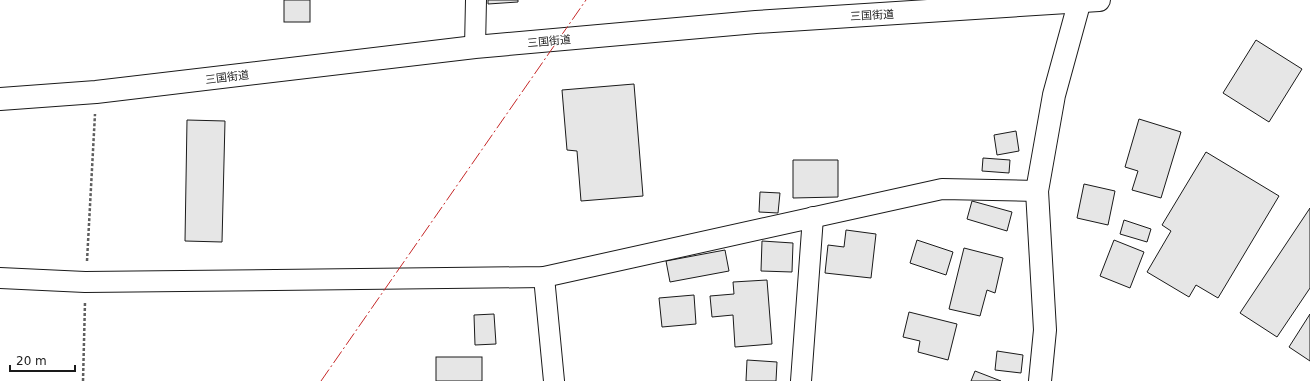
<svg xmlns="http://www.w3.org/2000/svg" width="1310" height="381" font-family="'DejaVu Sans','Noto Sans JP',sans-serif">
	<rect width="100%" height="100%" fill="#fff"/>
	<!-- building -->
	<g fill="#e6e6e6" stroke="#1a1a1a">
		<rect x="284" y="0" width="26" height="22"/>
		<path d="M488,0H518V2L488,4Z"/>
		<path d="M1256,40L1302,69L1269,122L1223,93Z"/>
		<path d="M634,84L643,196L581,201L577,151L567,150L562,90Z"/>
		<path d="M1139,119L1181,132L1161,198L1132,190L1138,171L1125,167Z"/>
		<path d="M187,120L225,121L222,242L185,241Z"/>
		<path d="M1016,131L1019,151L997,155L994,135Z"/>
		<path d="M1206,152L1279,196L1218,298L1196,285L1189,297L1147,272L1171,231L1162,225Z"/>
		<path d="M983,158L1010,160L1009,173L982,171Z"/>
		<path d="M793,160H838V197L793,198Z"/>
		<path d="M1084,184L1115,191L1108,225L1077,218Z"/>
		<path d="M760,192L780,193L778,213L759,212Z"/>
		<path d="M972,201L1012,212L1007,231L967,219Z"/>
		<path d="M1310,208V288L1277,337L1240,313Z"/>
		<path d="M1124,220L1151,229L1147,242L1120,234Z"/>
		<path d="M846,230L876,234L871,278L825,273L828,245L844,247Z"/>
		<path d="M917,240L953,252L946,275L910,263Z"/>
		<path d="M1114,240L1144,252L1130,288L1100,276Z"/>
		<path d="M762,241L793,243L792,272L761,271Z"/>
		<path d="M964,248L1003,258L995,293L987,290L980,316L949,309Z"/>
		<path d="M725,250L729,271L670,282L666,261Z"/>
		<path d="M767,280L772,344L735,347L733,315L712,317L710,296L734,294L733,282Z"/>
		<path d="M694,295L696,324L662,327L659,298Z"/>
		<path d="M909,312L957,324L948,360L918,352L920,341L903,337Z"/>
		<path d="M494,314L496,344L475,345L474,315Z"/>
		<path d="M1310,314V361L1289,347Z"/>
		<path d="M997,351L1023,355L1021,373L995,370Z"/>
		<rect x="436" y="357" width="46" height="24"/>
		<path d="M747,360L777,362L776,381H746Z"/>
		<path d="M975,371L1001,381H971Z"/>
	</g>
	<g fill="none" stroke-linecap="round" stroke-linejoin="round">
		<!-- street casing -->
		<g stroke="#1a1a1a" stroke-width="22">
			<g id="street">
				<path d="M475,47L476,0"/>
				<path d="M544,277L554,381"/>
				<path d="M0,278L85,282L544,277L942,189L1037,191"/>
				<path d="M801,381L813,217"/>
			</g>
		</g>
		<!-- secondary casing -->
		<g stroke="#1a1a1a" stroke-width="24">
			<path id="secondary" d="M1040,381L1045,330L1037,191L1054,95L1080,0"/>
		</g>
		<!-- highway casing -->
		<g stroke="#1a1a1a" stroke-width="24">
			<path id="highway" d="M0,99L96,92L475,47L756,22L1099,0"/>
		</g>
		<!-- path -->
		<g stroke="#5f5f5f" stroke-width="2.5" stroke-dasharray="3 2" stroke-linecap="butt">
			<path d="M87,261L95,114"/>
			<path d="M83,381L85,302"/>
		</g>
		<!-- street -->
		<use href="#street" stroke="#fff" stroke-width="20"/>
		<!-- secondary -->
		<use href="#secondary" stroke="#fff" stroke-width="22"/>
		<!-- highway -->
		<use href="#highway" stroke="#fff" stroke-width="22"/>
		<!-- power -->
		<path stroke="#c62828" stroke-width="1" stroke-dasharray="14 3 2 3" stroke-linecap="butt" d="M321,381L586,0"/>
	</g>
	<g text-anchor="middle" stroke-width="3" stroke-linejoin="round" paint-order="stroke">
		<!-- street labels -->
		<g font-size="11" fill="#1a1a1a" stroke="#fff">
			<text transform="translate(872 15) rotate(-3)" y="4">三国街道</text>
			<text transform="translate(549 41) rotate(-5)" y="4">三国街道</text>
			<text transform="translate(227 77) rotate(-7)" y="4">三国街道</text>
		</g>
	</g>
	<!-- scale -->
	<path d="M10 365v6h65v-6" fill="none" stroke="#1a1a1a" stroke-width="2"/>
	<text x="16" y="365" font-size="12" fill="#1a1a1a" stroke="#ffffff" stroke-width="3" paint-order="stroke">20 m</text>
</svg>
